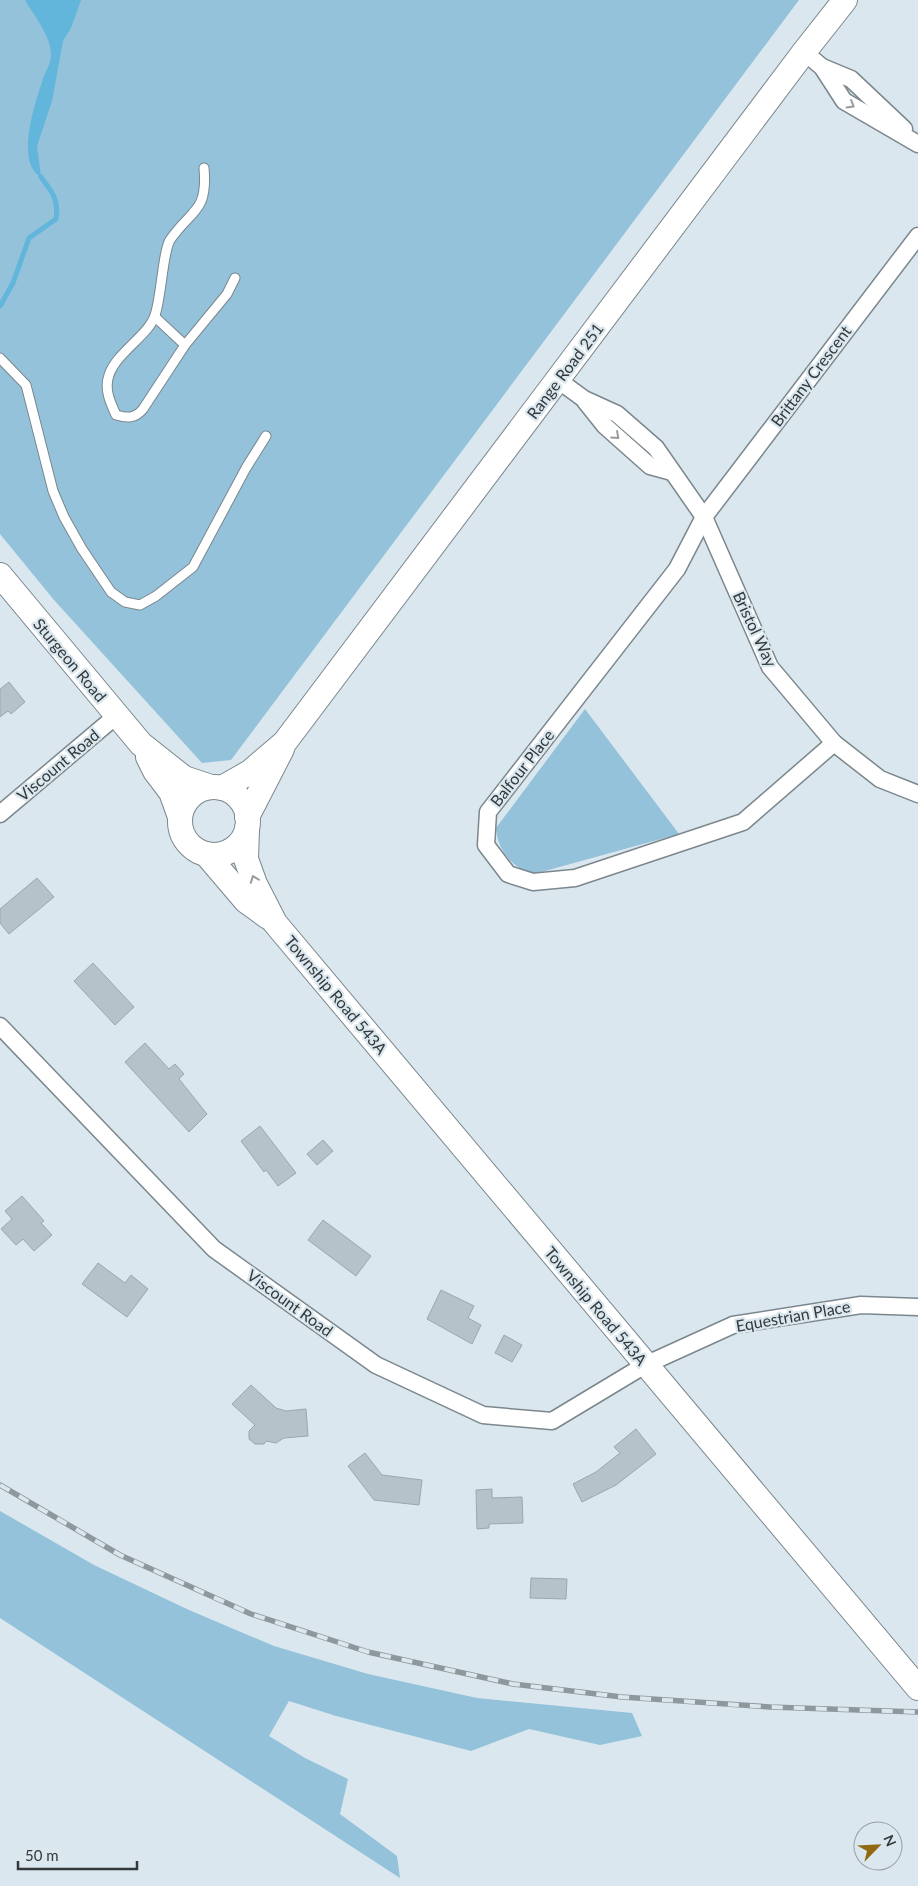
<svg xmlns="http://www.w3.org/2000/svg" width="918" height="1886" font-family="Lato,sans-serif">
	<rect width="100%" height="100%" fill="#dae7ee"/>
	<!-- green -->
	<g fill="#93c2da">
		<path d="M0,0H799L231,760L202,763L54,600L0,534Z"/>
		<path d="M585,709L679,834L534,874C513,869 497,850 496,828Z"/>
		<path d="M0,1511L94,1565L189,1610L274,1646L368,1674L477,1698L632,1713L642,1736L600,1745L529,1729L471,1751L336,1716L289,1701L269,1736L305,1758L348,1779L340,1814L397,1856L400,1878L0,1618Z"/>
	</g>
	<!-- water -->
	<path fill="#62b5db" d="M25,0H81L71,28L63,41L52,101L37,146L41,177C15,162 35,104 42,82C44,74 51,64 51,56C52,37 34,16 25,0Z"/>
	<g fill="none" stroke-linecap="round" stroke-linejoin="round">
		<!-- stream -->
		<path stroke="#62b5db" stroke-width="5" d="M0,306L13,283L29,238L56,219C59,199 52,192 41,177"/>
	</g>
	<!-- building -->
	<g fill="#b5c2c9" stroke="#9ba7ae">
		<path d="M9,682L25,702L11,714L8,711L0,717V689Z"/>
		<path d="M37,878L54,897L9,934L0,923V909Z"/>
		<path d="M93,963L134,1007L115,1025L74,981Z"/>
		<path d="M145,1043L169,1069L175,1064L184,1074L179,1079L207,1114L189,1132L125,1062Z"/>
		<path d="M260,1126L296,1173L278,1186L266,1170L264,1172L241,1141Z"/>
		<path d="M323,1140L333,1151L317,1165L307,1154Z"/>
		<path d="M22,1196L44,1221L41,1223L52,1235L34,1251L23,1239L16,1245L1,1229L12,1219L5,1211Z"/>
		<path d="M323,1220L371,1256L356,1276L308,1240Z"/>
		<path d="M98,1263L125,1283L131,1275L148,1289L127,1317L82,1284Z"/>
		<path d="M441,1290L474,1306L468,1318L481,1325L472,1344L427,1319Z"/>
		<path d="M504,1335L522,1345L512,1362L495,1353Z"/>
		<path d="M251,1385L276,1408L286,1411L306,1409L308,1436L284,1438L276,1443L266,1441L264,1444H255L249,1439V1431L255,1425L232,1404Z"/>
		<path d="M636,1429L656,1454L616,1485L582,1502L573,1484L596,1472L620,1453L614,1447Z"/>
		<path d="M365,1453L382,1475L422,1480L419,1505L374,1500L348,1466Z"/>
		<path d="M492,1489V1498L522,1497L523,1523L489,1524V1528L477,1529L476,1490Z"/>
		<path d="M531,1578L567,1579L566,1599L530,1598Z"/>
	</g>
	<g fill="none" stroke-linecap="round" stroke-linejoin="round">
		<!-- lane casing -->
		<g stroke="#7b878d" stroke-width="11">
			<g id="lane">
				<path d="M204,168C208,213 191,209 170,240C163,251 161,299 155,315C150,334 116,353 109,375C104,389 110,402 116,415C127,418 135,419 143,409L185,345L227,294L235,278"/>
				<path d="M155,317L185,345"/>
				<path d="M0,358L26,385L53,491L64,517L82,549L111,592L125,602L140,605L156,596L193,567L246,468L266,436"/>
			</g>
		</g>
		<!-- street casing -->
		<g stroke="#7b878d" stroke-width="19">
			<g id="street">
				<path d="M804,52L822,67L844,101L918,144"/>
				<path d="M822,67L851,79L904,129"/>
				<path d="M558,380L584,399L617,414L656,448L704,517L770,667L834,743L880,779L918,794"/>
				<path d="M585,401L605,426L650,466L672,472"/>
				<path d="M834,743L743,822L575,878L533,882L508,874L486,845L488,812L677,569L704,517L918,236"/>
				<path d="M0,814L116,716"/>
				<path d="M0,1026L214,1249L376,1365L483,1415L552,1421L645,1365L733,1325L861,1305L918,1307"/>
			</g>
		</g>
		<!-- secondary casing -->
		<g stroke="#7b878d" stroke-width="26">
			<g id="secondary">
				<path d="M0,575L141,744L184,778L211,787"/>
				<path d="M148,757L155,771L171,792L180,817"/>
				<circle cx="214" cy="821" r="34"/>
				<path d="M222,788L250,772L285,742L804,52L845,0"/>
				<path d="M247,817L282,749"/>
				<path d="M247,828L246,859L255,884L275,923L918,1688"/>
				<path d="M206,854L246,901L268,917"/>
			</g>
		</g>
		<!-- lane -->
		<use href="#lane" stroke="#fff" stroke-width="9"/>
		<!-- street -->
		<use href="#street" stroke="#fff" stroke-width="16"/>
		<!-- secondary -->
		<use href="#secondary" stroke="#fff" stroke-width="24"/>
		<!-- rail casing -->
		<g stroke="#8e979c" stroke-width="5.5">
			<path id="rail" d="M0,1485L120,1555L251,1614L368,1652L513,1684L622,1697L770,1707L918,1712"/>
		</g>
		<!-- rail -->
		<use href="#rail" stroke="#dae7ee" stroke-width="4" stroke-dasharray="11" stroke-linecap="butt"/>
	</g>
	<!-- one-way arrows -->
	<defs><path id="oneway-chevron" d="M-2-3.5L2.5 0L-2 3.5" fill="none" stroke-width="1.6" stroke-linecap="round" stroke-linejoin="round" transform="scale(1.25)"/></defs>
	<g stroke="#999c9d">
		<use href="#oneway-chevron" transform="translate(851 105) rotate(31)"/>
		<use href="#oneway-chevron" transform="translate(616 436) rotate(42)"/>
		<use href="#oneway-chevron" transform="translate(254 879) rotate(-111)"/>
	</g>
	<g text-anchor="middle" stroke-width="4.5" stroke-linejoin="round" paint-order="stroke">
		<!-- street labels -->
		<g font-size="16" fill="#33383b" stroke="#dae7ee">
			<text transform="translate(565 371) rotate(-53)" y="6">Range Road 251</text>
			<text transform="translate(811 376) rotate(-53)" y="6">Brittany Crescent</text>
			<text transform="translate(755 629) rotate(65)" y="6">Bristol Way</text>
			<text transform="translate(70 660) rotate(50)" y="6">Sturgeon Road</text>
			<text transform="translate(58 765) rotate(-40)" y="6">Viscount Road</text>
			<text transform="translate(522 768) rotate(-52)" y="6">Balfour Place</text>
			<text transform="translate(336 995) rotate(50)" y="6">Township Road 543A</text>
			<text transform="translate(290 1303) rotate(36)" y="6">Viscount Road</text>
			<text transform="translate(596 1306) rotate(50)" y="6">Township Road 543A</text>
			<text transform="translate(793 1316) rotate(-10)" y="6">Equestrian Place</text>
		</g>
	</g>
	<!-- north arrow -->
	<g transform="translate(878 1846) rotate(66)"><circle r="24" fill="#dae7ee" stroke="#97a1a6"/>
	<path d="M0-4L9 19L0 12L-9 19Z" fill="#926811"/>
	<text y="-8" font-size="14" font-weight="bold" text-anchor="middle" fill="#33383b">N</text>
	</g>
	<!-- scale -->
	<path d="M18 1861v8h119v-8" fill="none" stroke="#33383b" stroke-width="2.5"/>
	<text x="25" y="1861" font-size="15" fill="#33383b" stroke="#dae7ee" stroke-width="4" paint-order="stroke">50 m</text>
</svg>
